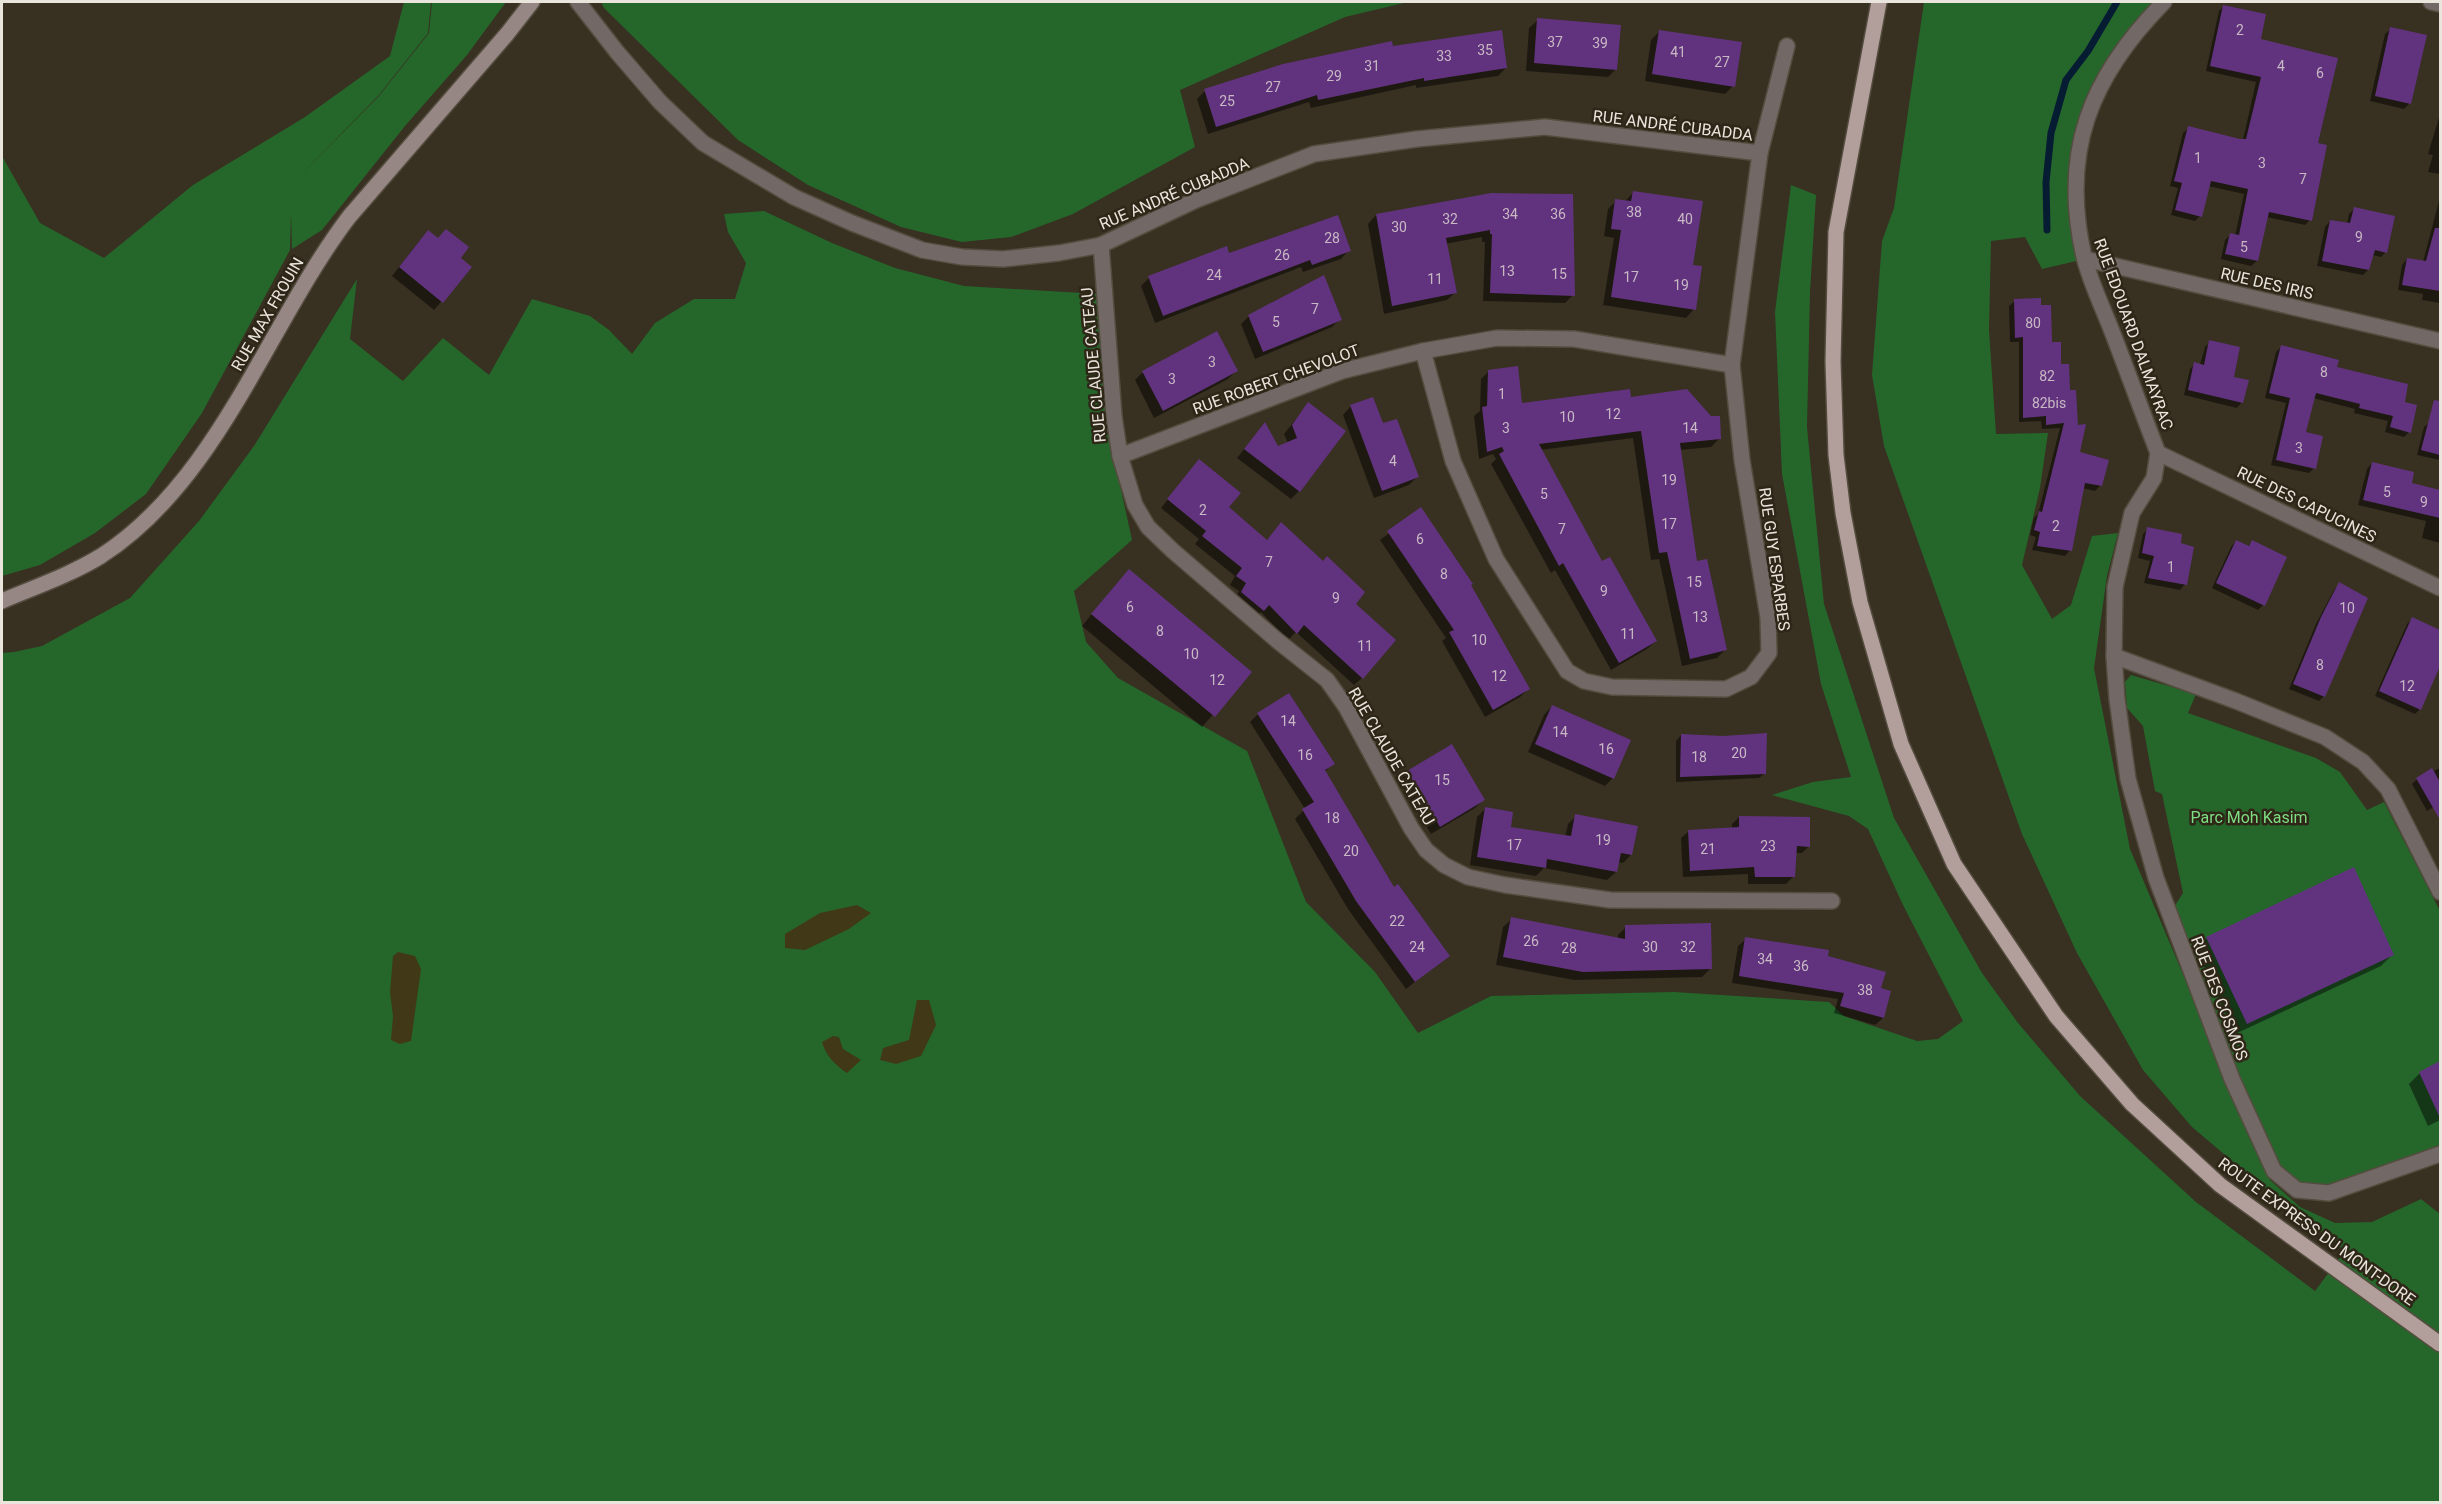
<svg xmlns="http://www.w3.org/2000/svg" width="2442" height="1504" font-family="Roboto,sans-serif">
	<rect width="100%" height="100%" fill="#383021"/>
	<!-- green -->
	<g fill="#25672b">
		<path d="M404,2H431L428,33L379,95L292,184L379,96L429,33L432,2H506L467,55L405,126L322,230L292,249L291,212L290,250L202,413L146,494L95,533L40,565L2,576V156L40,223L104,258L193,185L305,117L390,56Z"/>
		<path d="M601,2H1408L1345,17L1180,90L1195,147L1073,214L1011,237L962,242L901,227L808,185L738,140L604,8Z"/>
		<path d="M1924,2H2164L2118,54L2082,134L2085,259L2042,269L2025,237L1991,241L1989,330L1996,434L2048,433L2040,488L2022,565L2052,619L2071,605L2092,536L2118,533L2107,576L2094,668L2130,849L2270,1180L2300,1207L2335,1223L2372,1222L2421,1199L2440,1214V1502H2V653L14,652L42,646L130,598L199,521L254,446L357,279L350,339L403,381L443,338L489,375L532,299L590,316L609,330L632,354L655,323L694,299H735L746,263L728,232L724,214L764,211L832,243L895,268L964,286L1098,294L1108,430L1132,540L1074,591L1086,642L1118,678L1247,751L1306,902L1375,972L1418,1033L1491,996L1674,992L1829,1002L1844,1016L1917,1041L1938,1039L1963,1021L1903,905L1868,829L1849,816L1772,795L1813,782L1851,777L1821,684L1782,474L1775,312L1791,185L1816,195L1810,292L1807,427L1824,604L1894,818L1982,973L2018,1023L2080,1096L2196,1202L2315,1291L2345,1251L2250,1176L2192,1127L2143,1070L2077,953L2022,834L1884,446L1872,375L1882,241L1894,208Z"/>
		<path d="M2131,675L2196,694L2188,713L2316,758L2340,772L2367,810L2384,802L2440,911V1146L2326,1188L2302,1183L2282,1170L2247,1105L2172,910L2183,893L2162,794L2155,791L2143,726L2127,708L2125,682Z"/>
	</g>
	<!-- sand -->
	<g fill="#413818">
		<path d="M857,905L871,913L849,929L805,950L785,948V934L820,913Z"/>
		<path d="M398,952L415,956L421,969L411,1041L400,1044L391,1040L393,1016L390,992L393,956Z"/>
		<path d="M917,1000H929L936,1025L921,1056L896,1064L880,1060L883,1048L909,1040Z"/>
		<path d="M833,1036L839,1037L843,1049L861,1060L847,1073C835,1065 826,1056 822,1042Z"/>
	</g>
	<!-- shadow -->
	<g fill="#0007">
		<path d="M2224,6L2259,40L2317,144L2310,220L2305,225L2266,217L2257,261L2251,266L2221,259L2225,240L2230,235L2235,236L2244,194L2208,186L2200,216L2195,221L2171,215L2178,188L2170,186L2183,133L2189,128L2243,140L2256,82L2206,71L2219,11Z"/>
		<path d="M1538,20L1616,69L1608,77L1526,71L1529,28Z"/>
		<path d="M2391,29L2425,37L2409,104L2404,109L2370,101L2385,34Z"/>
		<path d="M1660,31L1733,86L1725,94L1645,81L1651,40Z"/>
		<path d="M1392,48L1506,68L1498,76L1416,88V85L1311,108L1309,102L1208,134L1197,99L1205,91Z"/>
		<path d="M2440,114V174L2428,172L2433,155L2428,154Z"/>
		<path d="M1634,192L1694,309L1686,318L1603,305L1614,238L1604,236L1608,209L1616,201H1625Z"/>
		<path d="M1491,194L1573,295L1565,303L1483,301L1485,242H1482V237L1445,244L1456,292L1447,300L1384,314L1368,224L1376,215Z"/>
		<path d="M2440,197V303L2422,300L2423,294L2398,290L2402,265L2407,259L2423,262Z"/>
		<path d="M2354,209L2386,252L2381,257L2372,255L2368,270L2363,275L2317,266L2325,227L2330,221L2347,224L2349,214Z"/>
		<path d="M438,239L470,268L434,310L392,276L420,240Z"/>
		<path d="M1349,250L1341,259L1303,272L1301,267L1155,323L1141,286L1149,278L1228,255Z"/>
		<path d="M2015,301L2051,343L2068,392L2078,453L2100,486L2095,491L2082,488L2070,550L2065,556L2032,550L2036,537L2030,535L2034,518L2038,514L2060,428L2042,429L2041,421L2019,422V342H2010L2009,306Z"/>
		<path d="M1249,316L1340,319L1332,327L1255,359L1241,324Z"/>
		<path d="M2210,342L2232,378L2242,402L2237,408L2184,395L2190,369L2195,364L2200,365L2205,347Z"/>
		<path d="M2281,347L2335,368L2403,403L2409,432L2404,437L2385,432L2388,421L2354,413L2355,409L2313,398L2304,433L2314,468L2309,473L2271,465L2286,403L2265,398L2276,352Z"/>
		<path d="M1236,371L1228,379L1154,418L1135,380L1143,372Z"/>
		<path d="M1489,371L1521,405L1630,398L1719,439L1711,447L1680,450L1696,563L1725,650L1717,658L1682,666L1659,559L1651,560L1633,438L1540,450L1602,563L1656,641L1647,649L1611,670L1555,570L1551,573L1491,464L1496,459L1493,454L1479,459L1474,416L1480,411L1481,379Z"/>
		<path d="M1308,404L1299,491L1291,499L1237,458L1264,424L1277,448L1288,443L1284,434Z"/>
		<path d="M1351,406L1382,425L1417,477L1409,485L1374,498L1343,415Z"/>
		<path d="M2429,423L2440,425V460L2417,455L2424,427Z"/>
		<path d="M2372,463L2410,484L2440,492V543L2422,538L2426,521L2358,505L2367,469Z"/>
		<path d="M1192,469L1227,507L1266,541L1274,532L1322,563L1354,604L1362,678L1354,685L1296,632L1288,640L1261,612L1256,617L1234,601L1239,591L1230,585L1235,576L1195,544L1199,539L1161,508Z"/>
		<path d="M1421,509L1470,585L1528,689L1520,697L1485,717L1442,641L1446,638L1380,540Z"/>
		<path d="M2148,529L2179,544L2185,584L2180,590L2144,583L2150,561L2138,558L2143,534Z"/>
		<path d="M2236,541L2247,547L2252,542L2263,605L2258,610L2212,588L2231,547Z"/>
		<path d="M1118,582L1250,672L1202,727L1082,626Z"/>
		<path d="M2340,584L2324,696L2319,701L2289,689L2316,624L2334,590Z"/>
		<path d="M2412,619L2440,632V662L2420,709L2415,714L2375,696L2407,624Z"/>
		<path d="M1552,706L1613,778L1605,786L1528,752L1544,715Z"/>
		<path d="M1258,714L1333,763L1325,772L1393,889L1448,956L1406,989L1348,909L1295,819L1305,809L1250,722Z"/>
		<path d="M1681,735L1765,773L1759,778L1676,782V741Z"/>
		<path d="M1452,746L1483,800L1475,808L1431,834L1399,781L1408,773Z"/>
		<path d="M2440,768V803L2427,811L2412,784L2417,779Z"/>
		<path d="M1485,809L1509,828L1565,837L1568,824L1576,816L1631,855L1623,863L1617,862L1616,872L1607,880L1544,868L1536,876L1470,865L1477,817Z"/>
		<path d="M1739,817L1809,846L1802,853H1795L1794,876L1786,884H1748V874L1683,877L1681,838L1689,831L1732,829V824Z"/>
		<path d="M1512,919L1618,939V935L1626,927L1710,969L1702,977L1574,980L1496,965L1503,927Z"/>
		<path d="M2207,938L2392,955L2381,966L2235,1034L2196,949Z"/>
		<path d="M1746,939L1826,958L1879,990L1890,992L1883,1018L1875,1025L1834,1013L1838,999L1732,983L1738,946Z"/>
		<path d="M2440,1064V1120L2428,1126L2409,1084L2420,1073Z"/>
	</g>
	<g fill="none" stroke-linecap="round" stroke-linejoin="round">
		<!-- stream -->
		<path stroke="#061c32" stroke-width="7" d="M2047,230L2046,182L2051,133L2066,80L2088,51L2117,2"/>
	</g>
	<!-- building -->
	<g fill="#61337e">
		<path d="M2223,5L2266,14L2261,39L2338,58L2318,143L2327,145L2312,221L2269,212L2258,261L2225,254L2230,233L2239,235L2248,189L2211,181L2202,217L2175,210L2182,183L2174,181L2188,126L2240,139H2246L2261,77L2210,66Z"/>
		<path d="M1537,18L1621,25L1617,70L1534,63Z"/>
		<path d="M2390,27L2427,35L2411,104L2375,96Z"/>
		<path d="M1502,30L1507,68L1424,81V78L1318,100L1317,95L1216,127L1204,89L1283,64L1392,41L1393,46Z"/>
		<path d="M1659,30L1742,42L1735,87L1652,74Z"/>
		<path d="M1633,191L1703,201L1693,265L1702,266L1696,310L1611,297L1621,230L1611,229L1615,199L1631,201Z"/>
		<path d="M1491,193L1573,194L1575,296L1490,293L1492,234H1490V230L1446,238L1457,293L1392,306L1376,214Z"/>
		<path d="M2354,207L2395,216L2387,253L2375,250L2369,270L2322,261L2330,220L2350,223Z"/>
		<path d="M1338,215L1351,251L1312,265L1310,260L1163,316L1148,276L1227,246L1229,253Z"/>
		<path d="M2435,228H2440V291L2402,285L2407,258L2426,261Z"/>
		<path d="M446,229L469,247L461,258L472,267L443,303L399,267L428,230L438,238Z"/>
		<path d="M1324,275L1342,320L1263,352L1248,315Z"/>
		<path d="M2041,298V305H2051L2052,342H2061V364H2069L2070,390H2076L2078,425L2086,424L2080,452L2109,460L2102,486L2085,483L2072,551L2037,546L2040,532L2034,530L2039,511L2042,512L2064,423L2046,425V416L2023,418V337L2015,338L2014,299Z"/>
		<path d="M1217,331L1238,371L1163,411L1142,371Z"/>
		<path d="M2209,340L2240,347L2234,377L2249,380L2243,403L2188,390L2194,362L2204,365Z"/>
		<path d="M2281,345L2339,360L2337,367L2408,384L2405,402L2417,405L2411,433L2390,427L2393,416L2359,408L2360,404L2316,393L2306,432L2323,436L2316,469L2276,460L2290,398L2269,393Z"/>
		<path d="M1518,366L1522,403L1630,389L1631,397L1687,389L1711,416H1720L1721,439L1680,443L1697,561L1707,559L1727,650L1690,659L1667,552L1659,553L1641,431L1539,444L1602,561L1610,557L1657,641L1619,663L1563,563L1559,566L1499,454L1504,451L1502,447L1487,452L1482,407L1487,406L1488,370Z"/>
		<path d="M1373,397L1383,423L1397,419L1419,477L1382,491L1350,405Z"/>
		<path d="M2434,400L2440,401V455L2421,450Z"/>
		<path d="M1308,402L1346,431L1300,492L1244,449L1265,422L1278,446L1297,438L1292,425Z"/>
		<path d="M1199,459L1241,493L1229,507L1267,540L1281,522L1323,561L1327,556L1365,592L1356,604L1396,640L1363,679L1304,625L1297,634L1269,605L1264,611L1241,592L1246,583L1236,576L1242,568L1202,536L1206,531L1167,499Z"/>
		<path d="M2372,462L2414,472L2412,483L2440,490V518L2363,500Z"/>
		<path d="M1421,507L1473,584L1471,585L1530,689L1493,710L1449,632L1454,630L1387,531Z"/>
		<path d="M2147,527L2182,534L2181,543L2194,547L2187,585L2148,578L2154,556L2142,553Z"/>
		<path d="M2236,540L2249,546L2252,540L2287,557L2265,606L2216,583Z"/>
		<path d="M1129,569L1252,672L1215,717L1091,614Z"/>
		<path d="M2339,582L2368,598L2325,697L2293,684L2321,617Z"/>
		<path d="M2412,617L2440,630V666L2421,710L2379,691Z"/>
		<path d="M1289,693L1335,764L1325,770L1394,887L1398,884L1450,956L1415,982L1356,901L1302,809L1314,802L1257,713Z"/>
		<path d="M1552,705L1631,740L1614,779L1535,744Z"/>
		<path d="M1767,733L1766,774L1680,777L1681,734L1723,736Z"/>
		<path d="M1452,744L1485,800L1440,827L1407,771Z"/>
		<path d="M2432,768L2440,782V820L2416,778Z"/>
		<path d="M1485,807L1513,812L1511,827L1571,836L1575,814L1638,826L1632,855L1621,853L1617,872L1547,859L1546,868L1477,857Z"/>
		<path d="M1739,816L1810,817V847L1797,846L1795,877H1755L1754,867L1690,871L1688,830L1739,827Z"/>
		<path d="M2354,867L2394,955L2247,1024L2206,937Z"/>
		<path d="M1511,917L1625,939V925L1711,923L1712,969L1583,972L1503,957Z"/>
		<path d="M1745,937L1829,950L1828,956L1886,972L1881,988L1891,991L1884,1018L1840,1006L1844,993L1739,976Z"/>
		<path d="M2440,1061V1118L2419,1072Z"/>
	</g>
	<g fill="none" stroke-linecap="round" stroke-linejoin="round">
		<!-- street casing -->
		<g stroke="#544d3f" stroke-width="18">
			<g id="street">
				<path d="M578,2L617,52L660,102L703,143L794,197L852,223L922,250L962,257L1003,259L1059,253L1101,245L1196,200L1314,154L1417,139L1545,127L1760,153"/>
				<path d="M2164,2C2090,77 2060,152 2084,257C2090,281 2102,306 2111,329C2127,370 2142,412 2158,453L2154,478L2132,513L2115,587L2114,656L2117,699L2128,779L2156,878L2232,1079L2274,1171L2297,1190L2329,1193L2440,1154"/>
				<path d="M2431,2L2440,4"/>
				<path d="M1101,245L1114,416L1120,456L1135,505L1148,527L1173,551L1279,642L1327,680L1346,707L1411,828L1426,850L1444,865L1468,877L1505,885L1610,900L1832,901"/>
				<path d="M2085,259L2440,341"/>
				<path d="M1423,351L1453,461L1496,559L1567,671L1584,681L1612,687L1726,689L1751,677L1769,653L1768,617L1742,460L1732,365L1760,153L1787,46"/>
				<path d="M2158,453L2440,588"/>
				<path d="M1120,456L1342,371L1423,351L1497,338L1574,339L1732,365"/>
				<path d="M2114,656L2236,701L2325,737L2363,762L2388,789L2440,892"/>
			</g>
		</g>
		<!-- secondary casing -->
		<g stroke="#544d3f" stroke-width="18">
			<path id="secondary" d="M2,601C35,587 70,575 101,556C219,480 267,325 349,217L507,34L532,2"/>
		</g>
		<!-- primary casing -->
		<g stroke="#544d3f" stroke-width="18">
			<path id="primary" d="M1879,2L1836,232L1833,362L1836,455L1843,513L1860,602L1901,744L1954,864L2056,1016L2132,1104L2220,1185L2440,1344"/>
		</g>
		<!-- street -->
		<use href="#street" stroke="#726966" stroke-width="15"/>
		<!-- secondary -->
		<use href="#secondary" stroke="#968784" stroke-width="15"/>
		<!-- primary -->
		<use href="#primary" stroke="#b29f9b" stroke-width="15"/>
	</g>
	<g text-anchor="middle" stroke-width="5" stroke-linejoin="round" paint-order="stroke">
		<!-- number labels -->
		<g font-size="14" fill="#c8b8c4">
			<text x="2240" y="35">2</text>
			<text x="1555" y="47">37</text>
			<text x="1600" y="48">39</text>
			<text x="1485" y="55">35</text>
			<text x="1678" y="57">41</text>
			<text x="1444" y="61">33</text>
			<text x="1722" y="67">27</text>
			<text x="1372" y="71">31</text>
			<text x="2281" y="71">4</text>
			<text x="2320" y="78">6</text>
			<text x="1334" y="81">29</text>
			<text x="1273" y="92">27</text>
			<text x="1227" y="106">25</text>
			<text x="2198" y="163">1</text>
			<text x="2262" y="168">3</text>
			<text x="2303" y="184">7</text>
			<text x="1634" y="217">38</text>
			<text x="1510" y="219">34</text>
			<text x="1558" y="219">36</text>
			<text x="1450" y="224">32</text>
			<text x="1685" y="224">40</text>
			<text x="1399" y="232">30</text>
			<text x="2359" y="242">9</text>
			<text x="1332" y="243">28</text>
			<text x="2244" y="252">5</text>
			<text x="1282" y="260">26</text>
			<text x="1507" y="276">13</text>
			<text x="1559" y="279">15</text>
			<text x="1214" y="280">24</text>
			<text x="1631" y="282">17</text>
			<text x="1435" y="284">11</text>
			<text x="1681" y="290">19</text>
			<text x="1315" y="314">7</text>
			<text x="1276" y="327">5</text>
			<text x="2033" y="328">80</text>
			<text x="1212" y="367">3</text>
			<text x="2324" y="377">8</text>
			<text x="2047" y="381">82</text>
			<text x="1172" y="384">3</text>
			<text x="1502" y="399">1</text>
			<text x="2049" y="408">82bis</text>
			<text x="1613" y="419">12</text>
			<text x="1567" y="422">10</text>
			<text x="1506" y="433">3</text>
			<text x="1690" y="433">14</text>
			<text x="2299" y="453">3</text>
			<text x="1393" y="466">4</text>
			<text x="1669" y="485">19</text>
			<text x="2387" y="497">5</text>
			<text x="1544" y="499">5</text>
			<text x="2424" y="507">9</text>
			<text x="1203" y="515">2</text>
			<text x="1669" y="529">17</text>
			<text x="2056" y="531">2</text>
			<text x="1562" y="534">7</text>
			<text x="1420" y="544">6</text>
			<text x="1269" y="567">7</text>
			<text x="2171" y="572">1</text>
			<text x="1444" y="579">8</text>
			<text x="1694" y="587">15</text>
			<text x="1604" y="596">9</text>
			<text x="1336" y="603">9</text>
			<text x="1130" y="612">6</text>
			<text x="2347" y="613">10</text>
			<text x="1700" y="622">13</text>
			<text x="1160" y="636">8</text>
			<text x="1628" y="639">11</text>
			<text x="1479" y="645">10</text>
			<text x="1365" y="651">11</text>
			<text x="1191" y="659">10</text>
			<text x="2320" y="670">8</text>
			<text x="1499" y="681">12</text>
			<text x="1217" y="685">12</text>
			<text x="2407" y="691">12</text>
			<text x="1288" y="726">14</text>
			<text x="1560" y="737">14</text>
			<text x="1606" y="754">16</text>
			<text x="1739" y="758">20</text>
			<text x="1305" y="760">16</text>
			<text x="1699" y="762">18</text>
			<text x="1442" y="785">15</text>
			<text x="1332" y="823">18</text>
			<text x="1603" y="845">19</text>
			<text x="1514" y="850">17</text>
			<text x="1768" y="851">23</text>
			<text x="1708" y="854">21</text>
			<text x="1351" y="856">20</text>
			<text x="1397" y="926">22</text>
			<text x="1531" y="946">26</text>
			<text x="1417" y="952">24</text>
			<text x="1650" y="952">30</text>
			<text x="1688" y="952">32</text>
			<text x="1569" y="953">28</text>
			<text x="1765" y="964">34</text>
			<text x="1801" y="971">36</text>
			<text x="1865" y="995">38</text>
		</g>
		<!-- street labels -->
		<g font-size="16" fill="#eae5dc" stroke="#2e2617">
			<text transform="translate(1673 125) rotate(7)" y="6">RUE ANDRÉ CUBADDA</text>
			<text transform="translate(1174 193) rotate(-23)" y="6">RUE ANDRÉ CUBADDA</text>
			<text transform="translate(2267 283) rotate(13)" y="6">RUE DES IRIS</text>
			<text transform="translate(267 314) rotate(-60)" y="6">RUE MAX FROUIN</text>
			<text transform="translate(2134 334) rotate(70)" y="6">RUE EDOUARD DALMAYRAC</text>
			<text transform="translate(1093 365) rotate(-95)" y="6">RUE CLAUDE CATEAU</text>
			<text transform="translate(1276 379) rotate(-20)" y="6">RUE ROBERT CHEVOLOT</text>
			<text transform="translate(2307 504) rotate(26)" y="6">RUE DES CAPUCINES</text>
			<text transform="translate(1775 559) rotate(82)" y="6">RUE GUY ESPARBES</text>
			<text transform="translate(1392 756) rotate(60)" y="6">RUE CLAUDE CATEAU</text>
			<text transform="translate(2220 998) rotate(69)" y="6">RUE DES COSMOS</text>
			<text transform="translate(2317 1231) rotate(36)" y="6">ROUTE EXPRESS DU MONT-DORE</text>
		</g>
		<!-- park labels -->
		<g font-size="16" fill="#7dde83" stroke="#2e2617">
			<text x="2249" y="823">Parc Moh Kasim</text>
		</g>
	</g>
	<!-- border -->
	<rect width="2442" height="1504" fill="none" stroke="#eae5dc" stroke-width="6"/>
</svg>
